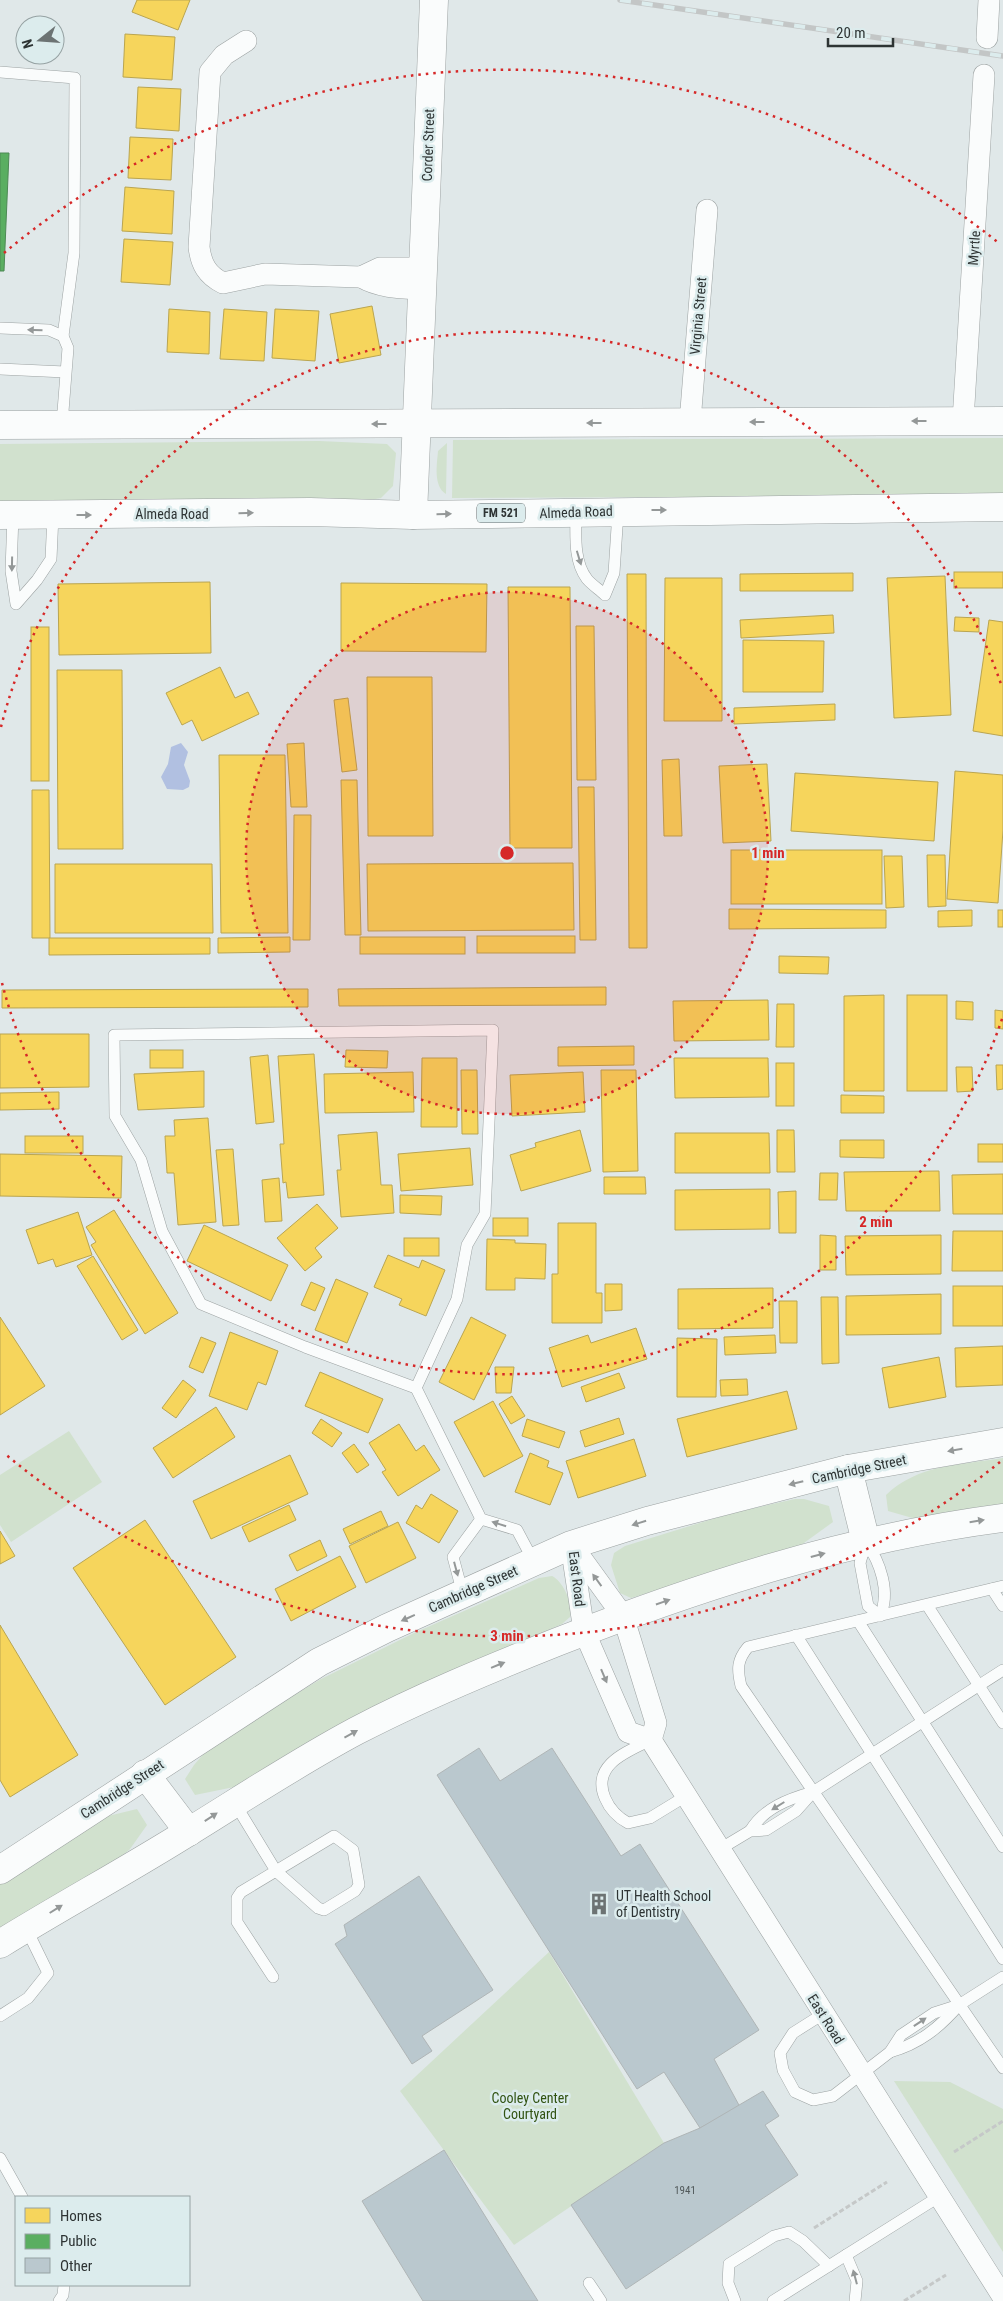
<svg xmlns="http://www.w3.org/2000/svg" width="1003" height="2301" font-family="'Roboto Condensed',sans-serif">
	<rect width="100%" height="100%" fill="#e0e8e9"/>
	<!-- green -->
	<g fill="#d1e1ce">
		<path d="M1003,438V496L452,498L453,440Z"/>
		<path d="M319,441L387,444L396,453L393,486L381,498L370,500L0,502V444Z"/>
		<path d="M447,443L446,494C433,486 437,464 438,451Z"/>
		<path d="M69,1431L102,1482L11,1542L0,1525V1475Z"/>
		<path d="M1003,1458V1505L916,1519L888,1511L886,1495C918,1464 961,1465 1003,1458Z"/>
		<path d="M795,1499H804L829,1506L833,1522L797,1548L631,1598L620,1593L611,1565L614,1553L625,1546L732,1513Z"/>
		<path d="M552,1576C564,1582 573,1604 570,1617L562,1624L425,1684L239,1786L195,1795L185,1779L194,1765L213,1743L321,1679L414,1633L539,1578Z"/>
		<path d="M137,1809L147,1825L130,1849L119,1859L0,1937V1882L104,1817Z"/>
		<path d="M549,1952L664,2143L514,2245L400,2091Z"/>
		<path d="M894,2081L950,2082L1003,2109V2252Z"/>
	</g>
	<!-- water -->
	<path fill="#b1c0e1" d="M181,743L188,752L184,765L190,781L189,787L183,790L167,789L161,777L168,764L171,747Z"/>
	<!-- homes -->
	<g fill="#f6d55c" stroke="#baa550">
		<path d="M137,0H190L178,30L132,12Z"/>
		<path d="M125,34L175,37L172,80L123,77Z"/>
		<path d="M138,87L181,89L179,131L136,128Z"/>
		<path d="M130,137L173,139L171,180L128,178Z"/>
		<path d="M125,187L174,191L172,234L122,231Z"/>
		<path d="M124,239L173,242L170,285L121,282Z"/>
		<path d="M372,306L381,355L339,363L330,314Z"/>
		<path d="M169,309L210,312L209,354L167,352Z"/>
		<path d="M224,309L267,312L264,361L220,359Z"/>
		<path d="M275,309L319,311L315,361L272,358Z"/>
		<rect x="954" y="572" width="49" height="16"/>
		<path d="M853,573V591H740V574Z"/>
		<path d="M627,574H646L647,948H629Z"/>
		<path d="M945,576L951,715L894,718L887,578Z"/>
		<path d="M665,578H722V721H664Z"/>
		<path d="M210,582L211,653L59,655L58,584Z"/>
		<path d="M341,583L487,584L486,652L341,651Z"/>
		<path d="M508,587H570L572,848H510Z"/>
		<path d="M833,615L834,633L741,638L740,620Z"/>
		<path d="M955,617L979,618V632L954,631Z"/>
		<path d="M989,620L1003,622V736L973,731Z"/>
		<path d="M576,626H594L596,780H577Z"/>
		<rect x="31" y="627" width="18" height="154"/>
		<path d="M743,640L824,641L823,692H743Z"/>
		<path d="M220,667L235,698L248,692L259,714L202,741L192,720L182,725L166,693Z"/>
		<path d="M57,670H122L123,849H58Z"/>
		<path d="M367,677H432L433,836H368Z"/>
		<path d="M348,698L357,770L342,772L334,700Z"/>
		<path d="M835,704V720L734,724V708Z"/>
		<path d="M304,743L307,807H291L287,744Z"/>
		<path d="M219,755H285L288,933H221Z"/>
		<path d="M679,759L682,836H664L662,760Z"/>
		<path d="M767,764L771,841L723,843L719,766Z"/>
		<path d="M955,771L1003,775V830L998,903L947,899Z"/>
		<path d="M795,773L938,782L934,841L791,831Z"/>
		<path d="M341,780H357L361,935H345Z"/>
		<path d="M578,787H594L596,940H580Z"/>
		<path d="M32,790H49L50,938H32Z"/>
		<path d="M294,815H311L310,940H293Z"/>
		<rect x="731" y="850" width="151" height="54"/>
		<path d="M927,855H945L946,906L928,907Z"/>
		<path d="M884,856H902L904,907L886,908Z"/>
		<path d="M573,863L574,930L368,931L367,864Z"/>
		<path d="M55,864H212L213,933H55Z"/>
		<path d="M729,909L886,910V928L729,929Z"/>
		<path d="M972,910V926L938,927V911Z"/>
		<rect x="998" y="910" width="5" height="17"/>
		<rect x="477" y="936" width="98" height="17"/>
		<path d="M290,937V952L218,953V938Z"/>
		<rect x="360" y="937" width="105" height="17"/>
		<path d="M49,938H210V954L49,955Z"/>
		<path d="M779,956L829,957L828,974L779,973Z"/>
		<path d="M606,987V1005L339,1006L338,989Z"/>
		<path d="M308,989V1007L2,1008V990Z"/>
		<path d="M884,995V1091H844V996Z"/>
		<rect x="907" y="995" width="40" height="96"/>
		<path d="M768,1000L769,1040L674,1041L673,1001Z"/>
		<path d="M956,1001L973,1002V1020L956,1019Z"/>
		<path d="M777,1004H794V1047H776Z"/>
		<path d="M995,1010L1003,1011V1029L995,1028Z"/>
		<path d="M0,1034H89V1087L0,1088Z"/>
		<path d="M634,1046V1065L558,1066V1047Z"/>
		<rect x="150" y="1050" width="33" height="18"/>
		<path d="M346,1050L388,1051L387,1068L345,1067Z"/>
		<path d="M314,1054L324,1195L288,1198L286,1182L283,1183L280,1144H284L278,1056Z"/>
		<path d="M268,1055L274,1122L256,1124L250,1057Z"/>
		<path d="M422,1058H457V1127H421Z"/>
		<path d="M674,1058H768L769,1097L675,1098Z"/>
		<rect x="776" y="1063" width="18" height="43"/>
		<path d="M996,1065H1003V1089L997,1090Z"/>
		<path d="M956,1067H972L973,1091L957,1092Z"/>
		<path d="M461,1070H477L478,1134H462Z"/>
		<path d="M601,1070H636L638,1171L603,1172Z"/>
		<path d="M204,1071V1107L138,1110L134,1074Z"/>
		<path d="M413,1072L414,1112L325,1113L324,1074Z"/>
		<path d="M583,1072L585,1112L512,1116L510,1075Z"/>
		<path d="M59,1092V1109L0,1110V1093Z"/>
		<path d="M841,1095L884,1096V1113H841Z"/>
		<path d="M208,1118L216,1222L178,1225L174,1173H167L165,1136H175L174,1120Z"/>
		<path d="M580,1130L591,1171L521,1191L510,1155L536,1147L535,1143Z"/>
		<path d="M777,1130H794L795,1172H777Z"/>
		<path d="M377,1132L381,1185H392L394,1213L341,1217L337,1170H341L338,1135Z"/>
		<path d="M675,1133H769L770,1173H675Z"/>
		<rect x="25" y="1136" width="58" height="17"/>
		<path d="M840,1140H884V1158L840,1157Z"/>
		<rect x="978" y="1144" width="25" height="18"/>
		<path d="M470,1148L473,1185L401,1191L398,1154Z"/>
		<path d="M233,1149L239,1225L223,1226L216,1150Z"/>
		<path d="M0,1154L122,1156L121,1198L0,1196Z"/>
		<path d="M939,1171L940,1211H846L844,1172Z"/>
		<path d="M820,1173H838L837,1200H819Z"/>
		<path d="M1003,1174V1214H953L952,1175Z"/>
		<path d="M604,1177H645L646,1194H604Z"/>
		<path d="M279,1178L282,1221L265,1222L262,1180Z"/>
		<path d="M770,1189V1229L675,1230V1190Z"/>
		<path d="M796,1191V1233H779L778,1192Z"/>
		<path d="M400,1195L442,1196L441,1215L400,1213Z"/>
		<path d="M317,1204L338,1228L315,1248L322,1257L305,1271L277,1238Z"/>
		<path d="M114,1210L178,1313L145,1334L91,1245L96,1242L86,1227Z"/>
		<path d="M78,1212L92,1255L56,1267L53,1259L38,1264L26,1230Z"/>
		<rect x="493" y="1218" width="35" height="18"/>
		<path d="M558,1223H596V1293H602V1323H552V1274H558Z"/>
		<path d="M204,1225L288,1265L271,1301L187,1261Z"/>
		<path d="M953,1231H1003V1271H952Z"/>
		<path d="M820,1235L836,1236V1270H820Z"/>
		<path d="M941,1235V1274L846,1275L845,1236Z"/>
		<rect x="404" y="1238" width="35" height="18"/>
		<path d="M487,1239L515,1240V1243L546,1244L545,1279L515,1278V1290H486Z"/>
		<path d="M388,1255L419,1268L422,1260L445,1270L426,1316L399,1305L402,1299L374,1287Z"/>
		<path d="M93,1256L138,1330L122,1340L77,1266Z"/>
		<path d="M336,1279L368,1293L347,1343L315,1330Z"/>
		<path d="M311,1282L325,1288L315,1311L301,1305Z"/>
		<path d="M605,1284H622V1310L605,1311Z"/>
		<rect x="953" y="1286" width="50" height="40"/>
		<path d="M773,1288V1328L678,1329V1289Z"/>
		<path d="M941,1294V1334L846,1335V1296Z"/>
		<path d="M821,1297H838L839,1363L822,1364Z"/>
		<path d="M779,1301H797V1343H780Z"/>
		<path d="M0,1317L45,1386L0,1415Z"/>
		<path d="M471,1317L506,1335L474,1400L439,1382Z"/>
		<path d="M636,1328L647,1359L562,1387L549,1348L588,1335L591,1343Z"/>
		<path d="M230,1332L278,1351L266,1385L258,1382L247,1410L209,1396Z"/>
		<path d="M775,1335L776,1353L725,1355L724,1337Z"/>
		<path d="M201,1337L216,1343L203,1373L189,1367Z"/>
		<path d="M677,1338L717,1339L716,1397H677Z"/>
		<path d="M1003,1346V1385L956,1387L955,1348Z"/>
		<path d="M939,1357L946,1397L889,1408L882,1368Z"/>
		<path d="M495,1367H514L511,1393H496Z"/>
		<path d="M320,1372L383,1399L368,1433L305,1406Z"/>
		<path d="M619,1373L625,1388L586,1402L581,1387Z"/>
		<path d="M747,1379L748,1395L721,1396L720,1380Z"/>
		<path d="M183,1380L196,1390L176,1418L162,1408Z"/>
		<path d="M787,1391L797,1429L687,1457L677,1419Z"/>
		<path d="M512,1396L525,1416L511,1424L499,1404Z"/>
		<path d="M493,1401L523,1456L484,1477L454,1422Z"/>
		<path d="M216,1407L235,1437L173,1478L153,1448Z"/>
		<path d="M619,1418L624,1434L585,1447L580,1431Z"/>
		<path d="M321,1419L342,1433L332,1447L312,1433Z"/>
		<path d="M527,1419L565,1432L559,1448L522,1436Z"/>
		<path d="M399,1424L416,1451L424,1445L440,1470L398,1496L382,1472L386,1470L369,1443Z"/>
		<path d="M634,1439L646,1476L578,1498L566,1461Z"/>
		<path d="M354,1444L369,1465L357,1473L342,1453Z"/>
		<path d="M530,1453L549,1461L547,1467L563,1473L550,1505L515,1492Z"/>
		<path d="M290,1455L308,1494L211,1539L193,1501Z"/>
		<path d="M431,1494L458,1511L439,1543L406,1523L416,1505L422,1509Z"/>
		<path d="M289,1505L296,1520L249,1542L242,1527Z"/>
		<path d="M381,1511L388,1526L350,1544L343,1529Z"/>
		<path d="M145,1520L236,1657L165,1705L73,1568Z"/>
		<path d="M398,1522L416,1558L366,1583L349,1546Z"/>
		<path d="M0,1531L15,1556L0,1564Z"/>
		<path d="M320,1540L327,1556L297,1571L289,1555Z"/>
		<path d="M340,1556L356,1587L291,1621L275,1589Z"/>
		<path d="M0,1625L78,1755L10,1797L0,1780Z"/>
	</g>
	<!-- public -->
	<path fill="#5aae61" stroke="#4d8954" d="M0,153H9L4,271H0Z"/>
	<!-- building -->
	<g fill="#bac8ce" stroke="#afb5b6">
		<path d="M479,1748L500,1781L552,1748L621,1856L640,1844L759,2030L714,2059L740,2107L700,2128L664,2072L637,2089L437,1775Z"/>
		<path d="M419,1876L493,1990L422,2036L432,2051L412,2064L335,1944L347,1936L344,1925Z"/>
		<path d="M763,2091L779,2116L765,2125L798,2175L626,2289L571,2205L664,2143L700,2128Z"/>
		<path d="M444,2150L538,2301H423L362,2201Z"/>
	</g>
	<g fill="none" stroke-linecap="round" stroke-linejoin="round">
		<!-- lane casing -->
		<g stroke="#9ca2a2" stroke-width="12">
			<g id="lane">
				<path d="M0,72L75,78L74,253L63,336"/>
				<path d="M0,328L49,330L63,336L68,348L62,424"/>
				<path d="M0,369L65,372"/>
				<path d="M576,512C576,533 573,561 587,579C592,585 600,590 605,595L614,573L618,512"/>
				<path d="M13,515L11,571L16,604L37,580L51,559L53,515"/>
				<path d="M493,1030L485,1214L467,1245L457,1299L416,1388L305,1347L201,1304L162,1231L141,1160L115,1116L114,1035Z"/>
				<path d="M416,1388L481,1519L517,1530L534,1562"/>
				<path d="M866,1542C880,1562 891,1592 880,1616L868,1606L860,1563Z"/>
				<path d="M1003,1586L748,1647C737,1660 737,1669 741,1686L1003,2068"/>
				<path d="M992,1589L1003,1606"/>
				<path d="M463,1594L453,1557L481,1519"/>
				<path d="M927,1605L1003,1723"/>
				<path d="M858,1621L1003,1847"/>
				<path d="M796,1635L1003,1959"/>
				<path d="M651,1740C626,1752 591,1765 605,1798C610,1810 617,1817 628,1823L650,1818L686,1796"/>
				<path d="M234,1802L276,1871L318,1908L324,1910L355,1891L359,1885L353,1850L334,1836L241,1892L237,1898V1922L273,1977"/>
				<path d="M750,1831C764,1808 788,1799 813,1792"/>
				<path d="M720,1849L750,1831L766,1830L796,1811L813,1792L1003,1670"/>
				<path d="M823,2014L793,2033L780,2053L783,2070L795,2092L813,2100L833,2096L890,2052L901,2035L934,2013L959,2005L1003,1977"/>
				<path d="M0,2016L28,1998L48,1973L26,1928"/>
				<path d="M890,2052C919,2044 939,2028 959,2005"/>
				<path d="M0,2158L22,2197"/>
				<path d="M846,2255L857,2281L855,2301"/>
				<path d="M589,2283L601,2301"/>
				<path d="M59,2301L63,2295L64,2285"/>
				<path d="M735,2301L728,2283L729,2264L774,2236L789,2232L803,2241L829,2266"/>
				<path d="M773,2301L940,2196"/>
			</g>
		</g>
		<!-- street casing -->
		<g stroke="#9ca2a2" stroke-width="22">
			<g id="street">
				<path d="M987,38L989,0"/>
				<path d="M246,41L224,55L210,72L199,247C201,264 207,275 223,283L265,274L361,277C380,288 401,288 422,289"/>
				<path d="M361,277L380,268H423"/>
				<path d="M963,421L984,75"/>
				<path d="M690,422L707,210"/>
				<path d="M571,1545L584,1631L628,1732L651,1740L1003,2297"/>
				<path d="M573,1547L623,1616L656,1723L651,1740"/>
			</g>
		</g>
		<!-- secondary casing -->
		<g stroke="#9ca2a2" stroke-width="29">
			<g id="secondary">
				<path d="M413,515L434,0"/>
				<path d="M848,1469L866,1542"/>
				<path d="M145,1774L189,1832"/>
				<path d="M0,1870L319,1662L387,1628L571,1545L647,1521L848,1469L1003,1442"/>
				<path d="M0,1944C63,1905 128,1870 190,1831C245,1797 298,1762 356,1731C421,1697 489,1669 557,1642C702,1585 849,1538 1003,1518"/>
			</g>
		</g>
		<!-- primary casing -->
		<g stroke="#9ca2a2" stroke-width="29">
			<g id="primary">
				<path d="M0,425L1003,421"/>
				<path d="M0,515L310,512L413,515L1003,507"/>
			</g>
		</g>
		<!-- path -->
		<g stroke="#c5c8c8" stroke-width="3" stroke-dasharray="5 2.5" stroke-linecap="butt">
			<path d="M954,2152L1003,2121"/>
			<path d="M814,2228L887,2182"/>
			<path d="M904,2301L946,2275"/>
		</g>
		<!-- lane -->
		<use href="#lane" stroke="#fafcfc" stroke-width="11"/>
		<!-- street -->
		<use href="#street" stroke="#fafcfc" stroke-width="21"/>
		<!-- secondary -->
		<use href="#secondary" stroke="#fafcfc" stroke-width="28"/>
		<!-- primary -->
		<use href="#primary" stroke="#fafcfc" stroke-width="28"/>
		<!-- rail casing -->
		<g stroke="#c3c6c6" stroke-width="5.5">
			<path id="rail" d="M620,0L1003,56"/>
		</g>
		<!-- rail -->
		<use href="#rail" stroke="#dceced" stroke-width="4" stroke-dasharray="11" stroke-linecap="butt"/>
	</g>
	<!-- one-way arrows -->
	<defs><path id="oneway-solid" d="M-6-.8H1V-3.2L6.5 0L1 3.2V.8H-6Z" transform="scale(1.25)"/></defs>
	<g fill="#949898">
		<use href="#oneway-solid" transform="translate(35 330) rotate(-178)"/>
		<use href="#oneway-solid" transform="translate(919 421) rotate(180)"/>
		<use href="#oneway-solid" transform="translate(757 422) rotate(180)"/>
		<use href="#oneway-solid" transform="translate(594 423) rotate(180)"/>
		<use href="#oneway-solid" transform="translate(379 424) rotate(-180)"/>
		<use href="#oneway-solid" transform="translate(659 510)"/>
		<use href="#oneway-solid" transform="translate(246 513) rotate(-1)"/>
		<use href="#oneway-solid" transform="translate(444 514) rotate(-1)"/>
		<use href="#oneway-solid" transform="translate(84 515)"/>
		<use href="#oneway-solid" transform="translate(579 558) rotate(73)"/>
		<use href="#oneway-solid" transform="translate(12 564) rotate(91)"/>
		<use href="#oneway-solid" transform="translate(955 1450) rotate(170)"/>
		<use href="#oneway-solid" transform="translate(796 1483) rotate(166)"/>
		<use href="#oneway-solid" transform="translate(977 1521) rotate(-9)"/>
		<use href="#oneway-solid" transform="translate(639 1523) rotate(162)"/>
		<use href="#oneway-solid" transform="translate(499 1524) rotate(-162)"/>
		<use href="#oneway-solid" transform="translate(818 1555) rotate(-15)"/>
		<use href="#oneway-solid" transform="translate(456 1569) rotate(75)"/>
		<use href="#oneway-solid" transform="translate(597 1580) rotate(-126)"/>
		<use href="#oneway-solid" transform="translate(663 1602) rotate(-19)"/>
		<use href="#oneway-solid" transform="translate(408 1618) rotate(156)"/>
		<use href="#oneway-solid" transform="translate(498 1665) rotate(-22)"/>
		<use href="#oneway-solid" transform="translate(604 1676) rotate(67)"/>
		<use href="#oneway-solid" transform="translate(351 1734) rotate(-29)"/>
		<use href="#oneway-solid" transform="translate(778 1806) rotate(148)"/>
		<use href="#oneway-solid" transform="translate(211 1817) rotate(-33)"/>
		<use href="#oneway-solid" transform="translate(56 1909) rotate(-32)"/>
		<use href="#oneway-solid" transform="translate(920 2022) rotate(-34)"/>
		<use href="#oneway-solid" transform="translate(855 2277) rotate(-105)"/>
	</g>
	<!-- distance rings -->
	<circle cx="507" cy="853" r="261" fill="#d62828" fill-opacity=".12"/>
	<g fill="none" stroke="#d62828" stroke-width="2.5" stroke-dasharray="2.5 5">
		<circle cx="507" cy="853" r="261"/>
		<path d="M1002 1019A522 522 0 0 1 1 979M1 727A522 522 0 0 1 1002 687"/>
		<path d="M1000 1462A783 783 0 0 1 4 1453M4 253A783 783 0 0 1 1000 244"/>
	</g>
	<!-- icons -->
	<defs>
		<g id="building-bare" transform="scale(1.725)"><path d="M-4-6H4V6H1V3H-1V6H-4ZM-2.5-4.3h1.7v1.8h-1.7ZM.8-4.3h1.7v1.8H.8ZM-2.5-1h1.7V.8h-1.7ZM.8-1h1.7V.8H.8Z" fill="#6c7373" stroke="#dceced" stroke-width="2.5" paint-order="stroke"/></g>
	</defs>
	<g fill-rule="evenodd">
		<use href="#building-bare" x="599" y="1904"/>
	</g>
	<g text-anchor="middle" stroke-width="5" stroke-linejoin="round" paint-order="stroke">
		<!-- number labels -->
		<g font-size="11" fill="#51595a">
			<text x="685" y="2194">1941</text>
		</g>
		<!-- shield labels -->
		<rect fill="#dceced" stroke="#626b6c" stroke-width="1" x="477" y="503.5" width="48" height="19" rx="4"/>
		<g font-size="12" font-weight="bold" fill="#2e3434">
			<text x="501" y="517">FM 521</text>
		</g>
		<!-- street labels -->
		<g font-size="14" fill="#2e3434" stroke="#dceced">
			<text transform="translate(428 145) rotate(-88)" y="5">Corder Street</text>
			<text transform="translate(974 248) rotate(-86)" y="5">Myrtle</text>
			<text transform="translate(698 316) rotate(-85)" y="5">Virginia Street</text>
			<text transform="translate(576 512) rotate(-2)" y="5">Almeda Road</text>
			<text x="172" y="519">Almeda Road</text>
			<text transform="translate(859 1469) rotate(-12)" y="5">Cambridge Street</text>
			<text transform="translate(577 1579) rotate(83)" y="5">East Road</text>
			<text transform="translate(473 1589) rotate(-24)" y="5">Cambridge Street</text>
			<text transform="translate(122 1789) rotate(-33)" y="5">Cambridge Street</text>
			<text transform="translate(826 2019) rotate(58)" y="5">East Road</text>
		</g>
		<!-- poi labels -->
		<g font-size="14" fill="#2e3434" stroke="#dceced" text-anchor="start">
			<text x="616" y="1901">UT Health School<tspan x="616" dy="16">of Dentistry</tspan></text>
		</g>
		<!-- park labels -->
		<g font-size="14" fill="#315312" stroke="#dceced">
			<text x="530" y="2103">Cooley Center<tspan x="530" dy="16">Courtyard</tspan></text>
		</g>
	</g>
	<circle cx="507" cy="853" r="8" fill="#d62828" stroke="#dceced" stroke-width="2.5"/>
	<g font-size="15" text-anchor="middle" font-weight="bold" fill="#d62828" stroke="#dceced" stroke-width="5" stroke-linejoin="round" paint-order="stroke">
		<text x="768" y="858">1 min</text>
		<text x="876" y="1227">2 min</text>
		<text x="507" y="1641">3 min</text>
	</g>
	<!-- legend -->
	<rect x="15" y="2196" width="175" height="90" fill="#dceced" stroke="#96a2a3"/>
	<rect x="25" y="2208" width="25" height="15" fill="#f6d55c" stroke="#96a2a3"/>
	<text x="60" y="2221" font-size="15" fill="#2e3434">Homes</text>
	<rect x="25" y="2234" width="25" height="15" fill="#5aae61" stroke="#96a2a3"/>
	<text x="60" y="2246" font-size="15" fill="#2e3434">Public</text>
	<rect x="25" y="2258" width="25" height="15" fill="#bac8ce" stroke="#96a2a3"/>
	<text x="60" y="2271" font-size="15" fill="#2e3434">Other</text>
	<!-- north arrow -->
	<g transform="translate(40 40) rotate(253)"><circle r="24" fill="#dceced" stroke="#96a2a3"/>
	<path d="M0-4L9 19L0 12L-9 19Z" fill="#6c7373"/>
	<text y="-8" font-size="14" font-weight="bold" text-anchor="middle" fill="#2e3434">N</text>
	</g>
	<!-- scale -->
	<path d="M828 38v8h65v-8" fill="none" stroke="#2e3434" stroke-width="2.5"/>
	<text x="836" y="38" font-size="15" fill="#2e3434" stroke="#dceced" stroke-width="4" paint-order="stroke">20 m</text>
</svg>
